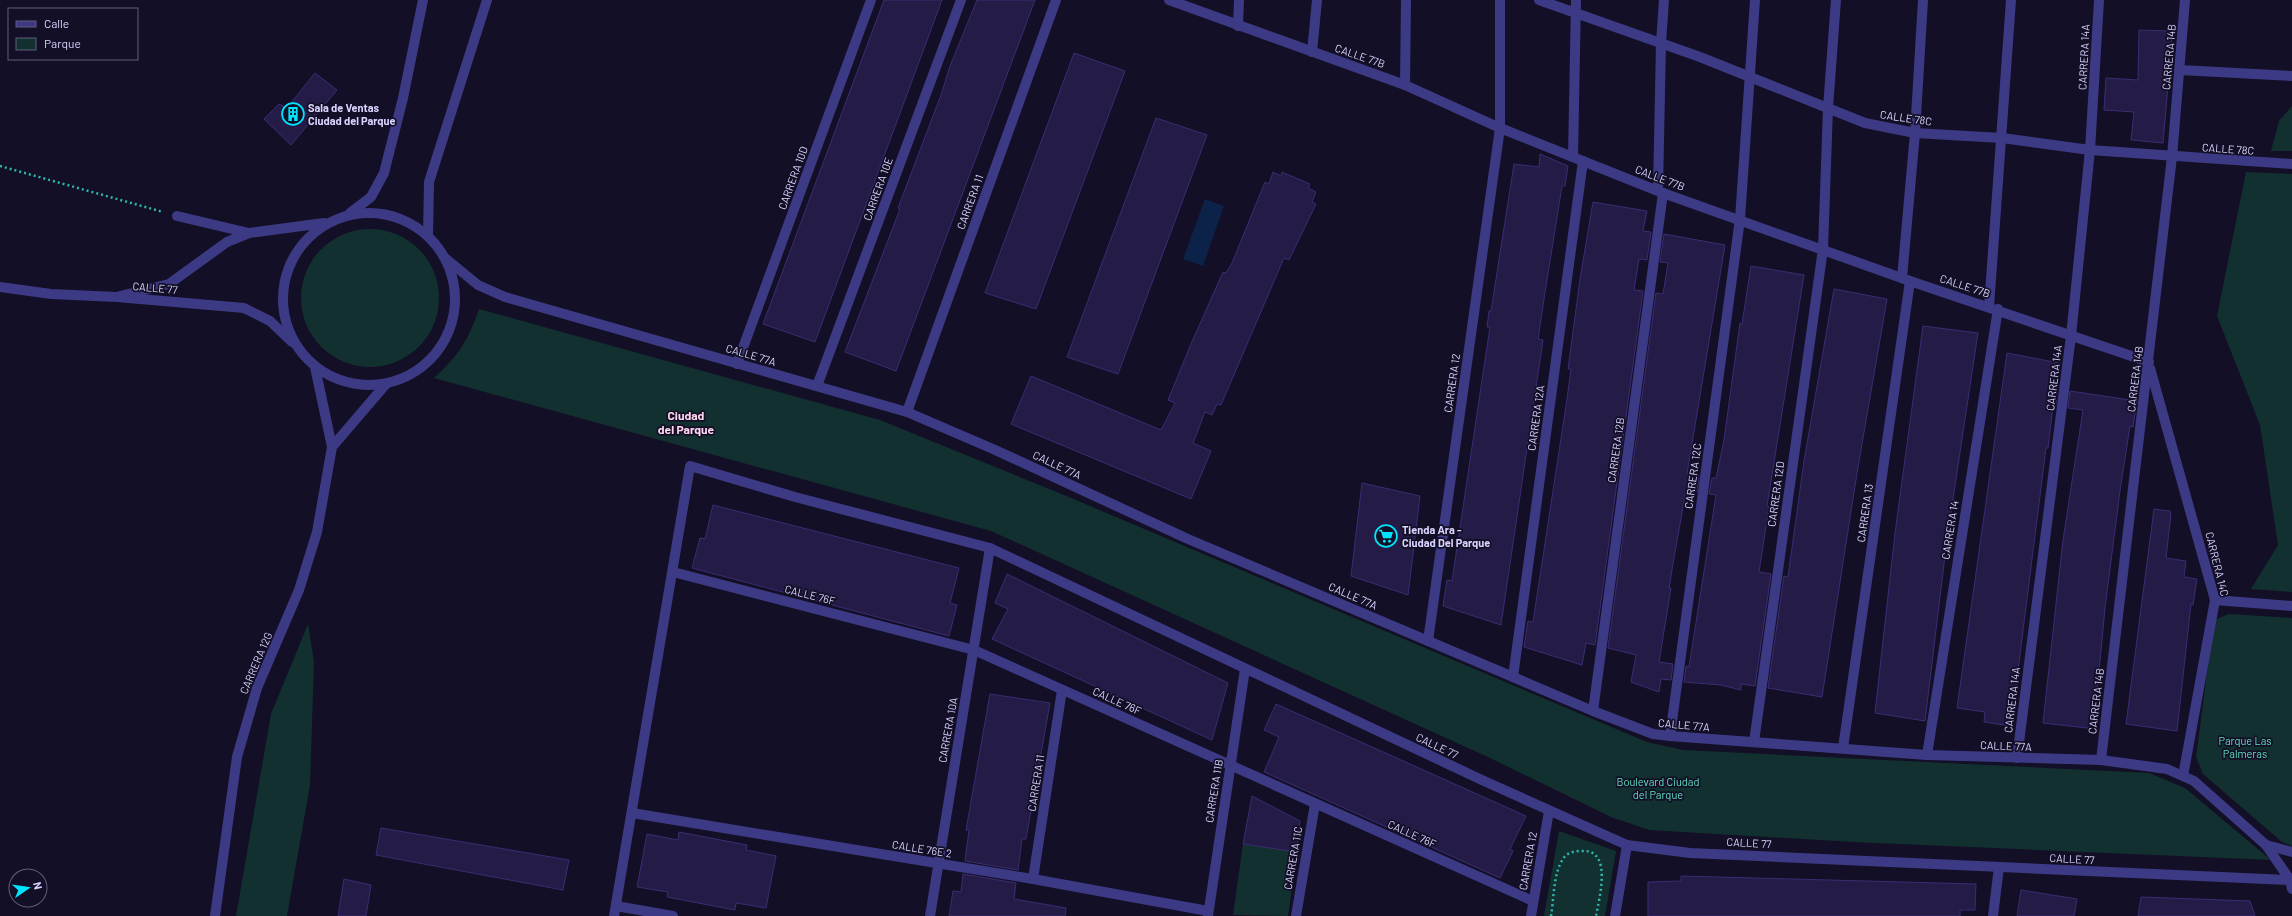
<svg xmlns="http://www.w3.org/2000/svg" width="2292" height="916" font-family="Barlow,sans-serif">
	<rect width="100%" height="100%" fill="#130f26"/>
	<!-- green -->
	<g fill="#12302f">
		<path d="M2292,106V151H2271L2279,121Z"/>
		<path d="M2246,172L2292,174V592L2251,589L2278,545L2260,425L2217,316Z"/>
		<circle cx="370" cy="298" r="69"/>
		<path d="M479,309L880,420L1064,495L1647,742L1683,750L2149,773L2185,788L2271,860L1854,842L1649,830L1611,817L1490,758L991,531L434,378C458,356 468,341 479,309Z"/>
		<path d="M2229,614L2292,618V846L2282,842L2203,774L2196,757L2214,620Z"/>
		<path d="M308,624L314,662L310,785L287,916H236L271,714Z"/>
		<path d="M1559,831L1616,851L1605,916H1544Z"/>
		<path d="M1243,844L1297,852L1288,916L1233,915Z"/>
	</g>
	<!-- water -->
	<path fill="#0c2248" d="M1205,199L1224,206L1203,266L1183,259Z"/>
	<!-- building -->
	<g fill="#241b47" stroke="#3b2d73">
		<path d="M884,0H942L815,342L763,324Z"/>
		<path d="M977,0H1035L896,371L845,352L900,209L898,208L941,95L950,66Z"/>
		<path d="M2139,30L2172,31L2171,74H2169L2163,143L2131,140L2134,112L2104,110L2106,78L2138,80Z"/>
		<path d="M1074,53L1125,71L1036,309L985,293Z"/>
		<path d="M315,73L337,90L291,145L264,119L279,104L287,108Z"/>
		<path d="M1156,118L1207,135L1118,374L1067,357Z"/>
		<path d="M1540,154L1568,166L1565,186H1562L1544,299L1538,339L1543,340L1501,625L1443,606L1447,580L1452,581L1490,327H1487L1489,311H1491L1514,164L1539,167Z"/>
		<path d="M1273,172L1281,176L1282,172L1310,184L1308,188L1316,192L1312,202L1316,204L1289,260L1284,258L1221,405L1217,404L1212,415L1205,412L1193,443L1211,451L1191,499L1011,424L1031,376L1161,430L1175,403L1168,400L1191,344L1223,272L1226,273L1232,263L1265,182L1269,184Z"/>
		<path d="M1593,202L1647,211L1643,231L1651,232L1647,260L1639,259L1634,290L1643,291L1595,645L1586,643L1582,665L1524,647L1528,621L1533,622L1567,399L1571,369H1568L1580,279Z"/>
		<path d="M1664,234L1725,245L1687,474L1699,475L1697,492L1686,490L1674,558L1669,588H1671L1659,662L1673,664L1671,680L1661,679L1659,692L1631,682L1636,655L1608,648L1656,293L1663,294L1668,263L1660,262Z"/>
		<path d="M1751,266L1804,275L1767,506L1769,507L1759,572L1771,574L1755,686L1741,684V690L1721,685L1684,682L1686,666L1689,667L1716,495L1709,494L1712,478H1716L1724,440L1740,323L1742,324Z"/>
		<path d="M1834,289L1887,299L1858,467L1822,697L1768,688L1784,576L1788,577L1804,461Z"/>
		<path d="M1923,326L1978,333L1947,539L1925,721L1875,713L1895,533Z"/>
		<path d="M2007,353L2059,363L2056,406H2053L2048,448H2046L2011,726L1984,722L1985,712L1957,708Z"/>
		<path d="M2070,391L2137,401L2133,427L2130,426L2120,491L2105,608L2096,703H2099L2096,729L2043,723L2063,540L2083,410L2068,408Z"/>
		<path d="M1362,483L1420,496L1408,595L1351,576Z"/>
		<path d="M713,505L959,568L950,603L957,605L949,636L692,568L700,538L705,539Z"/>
		<path d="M2154,509L2170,511L2171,514L2166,558L2186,561L2184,577L2197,579L2193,605L2191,604L2177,731L2126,724Z"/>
		<path d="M1007,574L1228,683L1212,740L992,639L1008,609L995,603Z"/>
		<path d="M990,694L1050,703L1026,839H1022L1018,870L965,861L969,830H966Z"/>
		<path d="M1276,704L1526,816L1510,849L1513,851L1500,878L1264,772L1279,737L1264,730Z"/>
		<path d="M1252,796L1300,821L1297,852L1243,844Z"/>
		<path d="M381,828L569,860L563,890L376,855Z"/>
		<path d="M679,832L747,845L746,850L776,856L766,908L736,903L735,910L667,897L668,892L637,887L647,834L678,840Z"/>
		<path d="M963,874L1016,883L1014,899L1066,908L1065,916H949L953,891L961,892Z"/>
		<path d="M1681,876L1976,884L1975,910H1960V916H1648V882L1681,881Z"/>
		<path d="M344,879L371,885L366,916H338Z"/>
		<path d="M2021,890L2077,899L2074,916H2017Z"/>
		<path d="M2141,897L2250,901L2255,916H2138Z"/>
	</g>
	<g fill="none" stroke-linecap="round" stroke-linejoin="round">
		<!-- path -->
		<g stroke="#2fb8b0" stroke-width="2.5" stroke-dasharray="2 3" stroke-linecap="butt">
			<path d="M0,166L163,212"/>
			<path d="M1551,916C1554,899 1553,874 1563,859C1567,852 1575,851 1582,851C1613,849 1599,899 1596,916"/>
		</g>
		<!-- service -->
		<g stroke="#3d3a85" stroke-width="10">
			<path d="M2180,70L2292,76"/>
			<path d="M120,296L169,284L227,242L249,233"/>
		</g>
		<!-- minor -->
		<g stroke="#3d3a85" stroke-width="10">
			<path d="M1169,0L1405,85L1500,128L1663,193L1910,281L2149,362"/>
			<path d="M1539,0L1700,57L1865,123L1915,133L2002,138L2090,150L2292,164"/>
			<path d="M1238,26L1239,0"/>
			<path d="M1312,52L1317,0"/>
			<path d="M1405,85L1406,0"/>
			<path d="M1573,157L1576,0"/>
			<path d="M1658,190L1661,43L1664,0"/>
			<path d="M350,213L371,197L384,173L403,98L423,0"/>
			<path d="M177,216L249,233L324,223"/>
			<path d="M428,236L429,182L487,0"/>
			<path d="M1902,278L1915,133L1923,0"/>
			<path d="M1989,307L2011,0"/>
			<path d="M737,364L871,0"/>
			<path d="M2150,368L2215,600L2183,776"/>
			<path d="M817,386L961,0"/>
			<path d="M907,412L1056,0"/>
			<path d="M673,572L974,650L1533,901"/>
			<path d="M2215,600L2292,606"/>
			<path d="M1428,641L1500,128V0"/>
			<path d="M1513,677L1583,161"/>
			<path d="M1593,711L1663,193"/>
			<path d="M1670,736L1740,219L1755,0"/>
			<path d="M1754,742L1823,249L1828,108L1836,0"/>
			<path d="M1843,748L1910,281"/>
			<path d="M1927,755L1998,309"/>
			<path d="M2017,758L2071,336L2090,150L2099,0"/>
			<path d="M2101,760L2172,157L2185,0"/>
			<path d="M632,813L1033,879L1208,911"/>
			<path d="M1033,879L1062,690"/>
			<path d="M616,906L673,916"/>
			<path d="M614,916L690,466L795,497L990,548L1484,781L1627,845L1690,853L2290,880L2292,889"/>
			<path d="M930,916L990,548"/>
			<path d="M1208,916L1245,669"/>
			<path d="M1296,916L1315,804"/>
			<path d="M1531,916L1549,811"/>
			<path d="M1615,916L1627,845"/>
			<path d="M1993,916L1999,867"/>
		</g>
		<!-- tertiary -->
		<g stroke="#3d3a85" stroke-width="10">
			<circle cx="369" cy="299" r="86"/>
			<path d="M445,258L478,285L505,297L907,412L993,449L1188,539L1593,711L1653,734L1670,736L1927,755L2101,760L2167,769L2194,781L2266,845L2290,880H2292"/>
			<path d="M0,287L51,294L117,297L244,308L270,321L292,342"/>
			<path d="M332,447L386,384"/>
			<path d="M2266,845L2292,852"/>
			<path d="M215,916L237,757L257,688L299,590L317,532L332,447L315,367"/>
		</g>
	</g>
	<!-- icons -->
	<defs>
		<g id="building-ring" transform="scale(1.15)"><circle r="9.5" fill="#130f26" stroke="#00e5ff" stroke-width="1.5"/><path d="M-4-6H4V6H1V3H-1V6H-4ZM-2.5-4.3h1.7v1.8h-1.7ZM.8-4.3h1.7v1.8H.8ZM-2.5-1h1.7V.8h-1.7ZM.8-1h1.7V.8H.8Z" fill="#00e5ff"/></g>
		<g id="supermarket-ring" transform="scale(1.15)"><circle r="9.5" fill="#130f26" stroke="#00e5ff" stroke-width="1.5"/><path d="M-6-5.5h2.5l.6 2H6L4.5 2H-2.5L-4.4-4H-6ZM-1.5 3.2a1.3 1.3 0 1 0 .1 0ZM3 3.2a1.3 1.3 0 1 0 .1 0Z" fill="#00e5ff"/></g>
	</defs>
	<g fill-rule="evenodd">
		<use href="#building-ring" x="293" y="114"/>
		<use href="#supermarket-ring" x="1386" y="536"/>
	</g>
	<g text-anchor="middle" stroke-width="3.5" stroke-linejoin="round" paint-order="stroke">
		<!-- street labels -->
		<g font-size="11" fill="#d9d4ff" stroke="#130f26">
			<text transform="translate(1360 56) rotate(19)" y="4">CALLE 77B</text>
			<text transform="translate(2084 57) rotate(-87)" y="4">CARRERA 14A</text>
			<text transform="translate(2169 57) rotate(-85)" y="4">CARRERA 14B</text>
			<text transform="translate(1906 118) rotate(8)" y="4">CALLE 78C</text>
			<text transform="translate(2228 149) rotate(4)" y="4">CALLE 78C</text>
			<text transform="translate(793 178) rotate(-70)" y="4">CARRERA 10D</text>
			<text transform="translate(1660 178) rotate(21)" y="4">CALLE 77B</text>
			<text transform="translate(878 189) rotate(-70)" y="4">CARRERA 10E</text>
			<text transform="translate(970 202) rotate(-70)" y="4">CARRERA 11</text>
			<text transform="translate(1965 286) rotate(18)" y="4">CALLE 77B</text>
			<text transform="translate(155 288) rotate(5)" y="4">CALLE 77</text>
			<text transform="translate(751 355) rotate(16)" y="4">CALLE 77A</text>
			<text transform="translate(2054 378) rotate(-83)" y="4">CARRERA 14A</text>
			<text transform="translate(2135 379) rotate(-83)" y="4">CARRERA 14B</text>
			<text transform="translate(1452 383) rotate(-82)" y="4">CARRERA 12</text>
			<text transform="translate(1536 418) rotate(-82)" y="4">CARRERA 12A</text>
			<text transform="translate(1616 450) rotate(-82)" y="4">CARRERA 12B</text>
			<text transform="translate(1057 465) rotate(25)" y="4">CALLE 77A</text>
			<text transform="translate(1693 476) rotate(-82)" y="4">CARRERA 12C</text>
			<text transform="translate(1776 494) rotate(-82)" y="4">CARRERA 12D</text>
			<text transform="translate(1865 513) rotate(-82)" y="4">CARRERA 13</text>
			<text transform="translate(1950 530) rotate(-81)" y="4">CARRERA 14</text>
			<text transform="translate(2217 564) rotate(76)" y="4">CARRERA 14C</text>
			<text transform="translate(810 595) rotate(14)" y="4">CALLE 76F</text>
			<text transform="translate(1353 596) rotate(23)" y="4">CALLE 77A</text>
			<text transform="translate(256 663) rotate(-67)" y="4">CARRERA 12G</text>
			<text transform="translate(2012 700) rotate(-83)" y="4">CARRERA 14A</text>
			<text transform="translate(1117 701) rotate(24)" y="4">CALLE 76F</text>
			<text transform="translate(2096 701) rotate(-83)" y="4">CARRERA 14B</text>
			<text transform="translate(1684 725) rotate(5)" y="4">CALLE 77A</text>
			<text transform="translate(948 730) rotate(-80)" y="4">CARRERA 10A</text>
			<text transform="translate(1437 746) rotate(25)" y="4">CALLE 77</text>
			<text transform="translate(2006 746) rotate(2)" y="4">CALLE 77A</text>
			<text transform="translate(1036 783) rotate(-81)" y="4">CARRERA 11</text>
			<text transform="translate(1214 791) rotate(-81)" y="4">CARRERA 11B</text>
			<text transform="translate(1412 834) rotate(24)" y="4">CALLE 76F</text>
			<text transform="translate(1749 843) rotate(3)" y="4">CALLE 77</text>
			<text transform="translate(922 849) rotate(9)" y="4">CALLE 76E 2</text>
			<text transform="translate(1293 858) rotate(-80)" y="4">CARRERA 11C</text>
			<text transform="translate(2072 859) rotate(3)" y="4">CALLE 77</text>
			<text transform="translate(1528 861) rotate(-80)" y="4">CARRERA 12</text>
		</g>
		<!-- poi labels -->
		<g font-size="11" font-weight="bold" fill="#d9d4ff" stroke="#130f26" text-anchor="start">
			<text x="308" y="112">Sala de Ventas<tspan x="308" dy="13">Ciudad del Parque</tspan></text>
			<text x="1402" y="534">Tienda Ara -<tspan x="1402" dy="13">Ciudad Del Parque</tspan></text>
		</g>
		<!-- park labels -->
		<g font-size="11" fill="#5fe0c0" stroke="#130f26">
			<text x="2245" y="745">Parque Las<tspan x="2245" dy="13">Palmeras</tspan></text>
			<text x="1658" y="786">Boulevard Ciudad<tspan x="1658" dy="13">del Parque</tspan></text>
		</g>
		<!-- neighbourhood labels -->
		<g font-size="12" font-weight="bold" fill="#ffd6f0" stroke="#130f26">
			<text x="686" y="420">Ciudad<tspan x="686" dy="14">del Parque</tspan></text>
		</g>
	</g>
	<!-- legend -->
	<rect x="8" y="8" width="130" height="52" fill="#130f26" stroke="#625e7d"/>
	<rect x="16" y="21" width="20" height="6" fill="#3d3a85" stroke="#625e7d"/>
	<text x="44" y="28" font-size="12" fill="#d9d4ff">Calle</text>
	<rect x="16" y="38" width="20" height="12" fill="#12302f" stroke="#625e7d"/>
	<text x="44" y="48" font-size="12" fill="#d9d4ff">Parque</text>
	<!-- north arrow -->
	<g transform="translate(28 888) rotate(77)"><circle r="19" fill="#130f26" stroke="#625e7d"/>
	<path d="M0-3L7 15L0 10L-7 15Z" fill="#00e5ff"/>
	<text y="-6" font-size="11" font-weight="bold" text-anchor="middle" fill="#d9d4ff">N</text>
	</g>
</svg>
